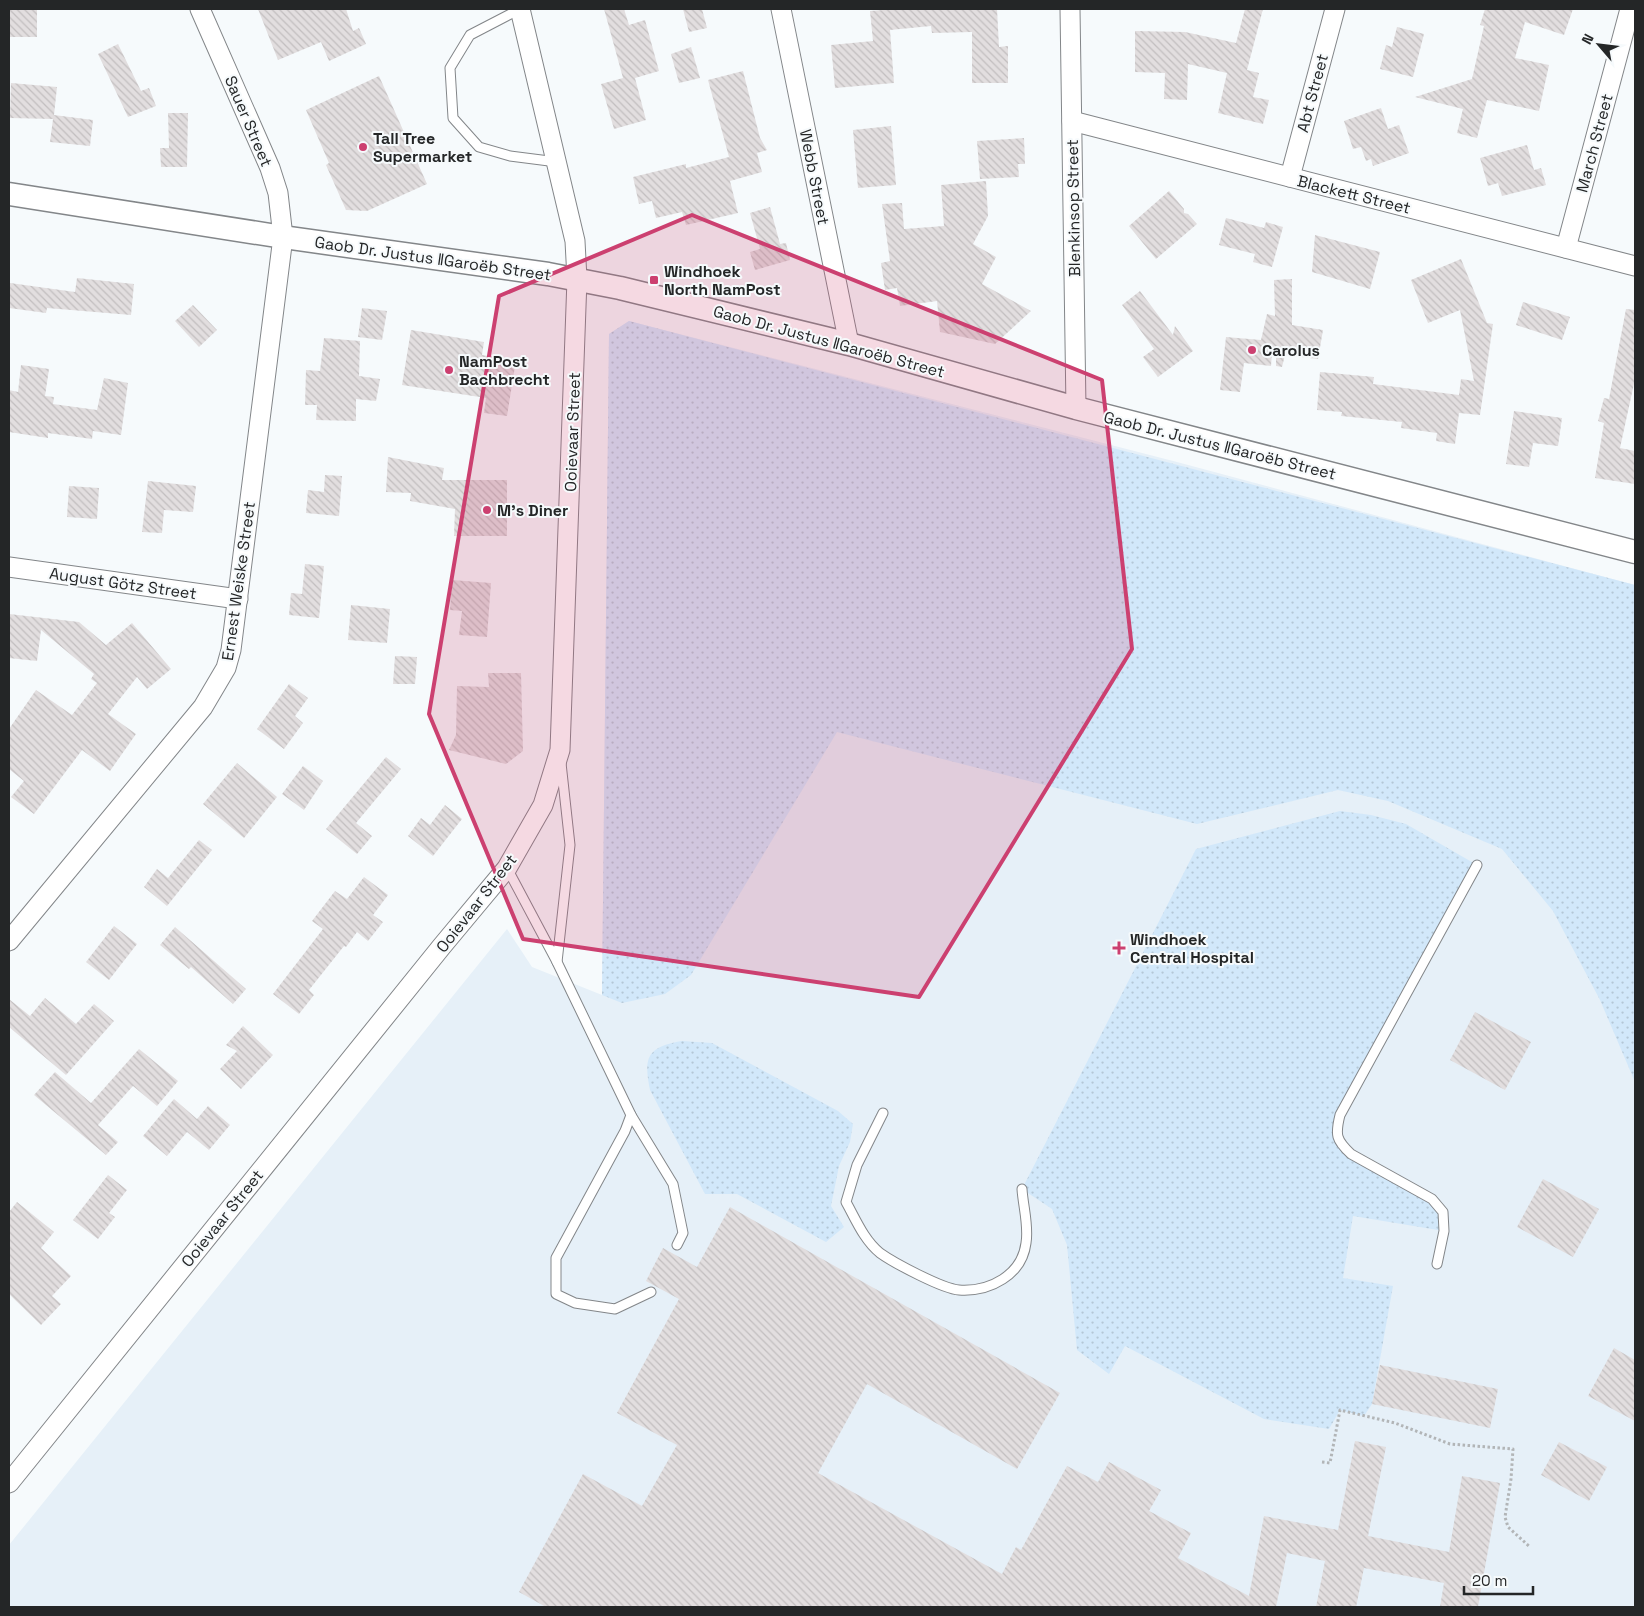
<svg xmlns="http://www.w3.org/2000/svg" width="1644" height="1616" font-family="'Space Grotesk',sans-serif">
	<defs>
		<pattern id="grass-dots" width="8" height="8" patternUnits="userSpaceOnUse" patternTransform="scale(1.25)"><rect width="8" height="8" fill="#d2e8fa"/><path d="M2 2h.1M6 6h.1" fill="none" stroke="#b4c7d6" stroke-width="1.8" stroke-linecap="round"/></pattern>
		<pattern id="building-back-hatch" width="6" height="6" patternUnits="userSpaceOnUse" patternTransform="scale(1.25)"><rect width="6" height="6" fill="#e2dedf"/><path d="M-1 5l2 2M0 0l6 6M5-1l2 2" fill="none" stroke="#c2bebf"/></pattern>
	</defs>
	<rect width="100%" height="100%" fill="#f6fafc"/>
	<!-- built -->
	<path fill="#e6f0f8" d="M629,321L1177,462L1635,585V1607H9V1545L507,929L532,967L602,995L609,334Z"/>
	<!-- grass -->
	<g fill="url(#grass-dots)">
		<path d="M629,321L1635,585V1082L1600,1000L1553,911L1502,849L1388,801L1338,790L1197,824L837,732L691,975L665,994L622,1003L602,995L609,334Z"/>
		<path d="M1340,811L1371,815L1406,824L1477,865L1340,1115L1341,1145L1432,1199L1443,1212L1444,1231L1353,1216L1343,1278L1393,1286L1372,1404L1364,1416L1340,1410L1329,1429L1264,1419L1125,1346L1109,1374L1077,1350L1067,1245L1052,1209L1022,1189L1196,849Z"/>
		<path d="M682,1041L712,1043L838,1111L853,1124L850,1142L839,1166L831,1206L844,1227L826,1242L737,1194H705L650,1090C643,1056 648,1047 682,1041Z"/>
	</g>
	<!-- building -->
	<g fill="url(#building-back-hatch)">
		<rect x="9" y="9" width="28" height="28"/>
		<path d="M258,9H346L353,31L359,28L366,44L329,61L321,42L278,60Z"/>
		<path d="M604,9H624L629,25L645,20L659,71L635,78L646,120L614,129L601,84L623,78Z"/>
		<path d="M683,9H702L707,28L689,32Z"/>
		<path d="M896,9H997L999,47L1008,46V83H972V32L932,33L931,26L890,30L894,83L835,88L831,45L873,41L870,11Z"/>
		<path d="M1245,9H1263L1247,70L1259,73L1253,97L1269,100L1263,124L1218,113L1227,73L1188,64L1187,100L1164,99L1165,73L1135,72V31L1185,32L1236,43Z"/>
		<path d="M1485,9H1573L1564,35L1525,22L1515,58L1549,65L1539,111L1487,100L1477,138L1457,133L1463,109L1415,97L1472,79L1484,26L1480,25Z"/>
		<path d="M1397,27L1424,34L1413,77L1380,69L1386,45L1392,47Z"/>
		<path d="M118,44L141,91L149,88L156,106L128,117L98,54Z"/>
		<path d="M691,47L700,78L679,83L671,54Z"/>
		<path d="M743,71L760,138L767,150L757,153L762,172L730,181L738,213L686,225L682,212L656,218L652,201L639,204L633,177L686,164V168L729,157L708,80Z"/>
		<path d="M379,76L427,184L367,211L346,210L326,165L329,163L306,110Z"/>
		<path d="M11,83L57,87L54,115L93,120L90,146L50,142L53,119L10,118Z"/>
		<path d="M1381,108L1388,129L1399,125L1409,153L1373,166L1371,159L1366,161L1361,147L1353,149L1344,121Z"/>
		<path d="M168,113H188L187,167H161L160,148H169Z"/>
		<path d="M891,126L896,185L858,188L853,130Z"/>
		<path d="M1024,138L1025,164H1018L1019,177L980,179L977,141Z"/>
		<path d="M1527,145L1534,170L1541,168L1546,185L1502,196L1498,183L1488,186L1480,158Z"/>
		<path d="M986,181L988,216L973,244L996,257L982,284L1031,311L995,344L940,332L937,301L900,306L897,288L885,290L881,263L890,261L882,204L902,203L904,229L944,226L941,185Z"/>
		<path d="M1169,191L1184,209V213L1188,214L1197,224L1156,259L1129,226Z"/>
		<path d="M770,207L780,244L786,243L790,260L755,270L750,252L760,249L750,213Z"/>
		<path d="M1226,218L1264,228L1266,222L1283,227L1272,267L1253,262L1255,254L1219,245Z"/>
		<path d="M1315,235L1380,252L1370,289L1312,272Z"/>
		<path d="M1461,259L1487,323L1493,324L1480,415L1459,413L1455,444L1436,441L1437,433L1401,428L1402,422L1341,416L1342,412L1317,410L1320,372L1374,377L1373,384L1459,395L1461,379L1474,381L1460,310L1428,323L1411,280Z"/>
		<path d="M77,278L134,284L131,315L47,308L46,313L9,308L10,283L75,292Z"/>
		<path d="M1292,279V325L1323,330L1318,359L1285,355L1282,367L1276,366V354L1272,353L1271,366L1244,363L1240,392L1220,390L1226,337L1261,340L1267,314L1275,316L1274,280Z"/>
		<path d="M1140,291L1173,335L1175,326L1193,351L1158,377L1143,357L1154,349L1122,305Z"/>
		<path d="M1523,302L1570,317L1562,340L1516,325Z"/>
		<path d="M193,305L217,330L199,347L175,321Z"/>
		<path d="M362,308L387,311L382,340L358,337Z"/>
		<path d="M1626,309L1635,310V379L1620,448L1635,451V484L1595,478L1604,423L1598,421L1604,398L1609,399Z"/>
		<path d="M411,330L484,342L482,355L516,360L507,416L484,413L486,398L402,385Z"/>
		<path d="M324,338L360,341L359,376L380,379L376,401L356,399V421L316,420L317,405H305L306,370L320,371Z"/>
		<path d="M21,365L49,369L45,396L54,397L53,404L97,410L104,378L128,383L121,435L93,431L92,439L48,433V438L9,432V390L18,392Z"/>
		<path d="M1514,411L1562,418L1558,446L1533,443L1529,467L1506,464Z"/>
		<path d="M388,457L444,468L442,480H507V536H454L455,509L410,501L411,493L386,492Z"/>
		<path d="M325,475L342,476L339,516L306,513L308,490L324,492Z"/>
		<path d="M148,481L196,486L193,512L164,510L162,533L142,532Z"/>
		<path d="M69,486L99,488L97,519L67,517Z"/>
		<path d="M305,564L324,566L319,618L289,615L291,593L302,594Z"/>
		<path d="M452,580L491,583L487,637L459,635L462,611L450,610Z"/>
		<path d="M351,605L390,609L387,643L348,640Z"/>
		<path d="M9,614L79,622L106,645L132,623L171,669L147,689L137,677L108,714L136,734L110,771L82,750L34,814L11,797L24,781L9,769V729L36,690L72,715L97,683L91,679L94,674L41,630L37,661L9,658Z"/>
		<path d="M395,656L417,657L415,684H393Z"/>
		<path d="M488,673H521L523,751L506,764L449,750L456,735L457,686L489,687Z"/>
		<path d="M289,684L308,698L295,716L303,723L284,749L257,729Z"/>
		<path d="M386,757L401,769L356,823L372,836L357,854L326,829Z"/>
		<path d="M237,763L277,797L244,838L203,804Z"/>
		<path d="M303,766L323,781L304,810L282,794Z"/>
		<path d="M445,805L462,819L433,856L408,836L421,818L430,825Z"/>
		<path d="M199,840L212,850L167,906L144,887L157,869L168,878Z"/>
		<path d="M364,877L388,895L373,915L383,922L368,941L357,932L346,947L344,946L309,990L314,995L299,1014L273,994L323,929L312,921L335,891L347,899Z"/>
		<path d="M114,926L137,944L109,980L86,962Z"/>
		<path d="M175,927L246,989L233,1004L191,967L189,969L160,945Z"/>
		<path d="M45,998L76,1024L94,1004L114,1021L66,1075L9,1027V999L30,1016Z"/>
		<path d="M1475,1012L1531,1042L1505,1090L1450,1060Z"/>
		<path d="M243,1026L273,1055L241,1089L220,1069L237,1051L226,1045Z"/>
		<path d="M139,1049L178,1081L157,1106L133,1086L98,1125L118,1142L106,1155L34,1095L55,1072L91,1103Z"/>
		<path d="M174,1099L197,1119L208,1106L230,1125L209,1150L187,1132L167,1156L143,1136Z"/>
		<path d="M108,1175L127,1190L109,1213L115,1217L98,1239L73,1220Z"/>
		<path d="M1543,1179L1599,1209L1573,1257L1517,1227Z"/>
		<path d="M17,1202L54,1232L41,1248L71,1276L52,1296L61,1304L41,1325L9,1294V1212Z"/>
		<path d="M730,1207L1060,1393L1017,1469L867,1384L818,1473L1002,1574L1016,1547L1021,1550L1067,1466L1098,1482L1109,1462L1161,1490L1149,1511L1191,1533L1178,1558L1249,1596L1264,1516L1338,1530L1355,1441L1386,1447L1368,1536L1449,1552L1462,1476L1500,1483L1478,1607H1440L1444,1583L1364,1568L1356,1607H1316L1325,1561L1287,1553L1276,1607H546L519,1592L583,1474L642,1506L677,1445L617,1413L679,1299L646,1281L663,1248L697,1267Z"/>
		<path d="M1614,1348L1635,1360V1421L1588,1396Z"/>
		<path d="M1380,1365L1498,1389L1490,1428L1372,1404Z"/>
		<path d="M1559,1442L1607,1467L1589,1501L1541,1475Z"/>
	</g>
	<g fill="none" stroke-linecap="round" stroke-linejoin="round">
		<!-- service casing -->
		<g stroke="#838689" stroke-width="11">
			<g id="service">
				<path d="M520,9L470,35L450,68L453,118L479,147L510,156L557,162"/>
				<path d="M507,868L557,962L570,845L561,763"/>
				<path d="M557,962L631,1115"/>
				<path d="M883,1113L857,1165L846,1202C856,1220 864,1240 880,1253C894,1263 943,1289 959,1290C990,1292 1022,1275 1026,1243C1029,1226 1023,1206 1022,1189"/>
				<path d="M1437,1264L1444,1231L1443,1212L1432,1199L1351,1154C1336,1140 1335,1135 1340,1115L1477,865"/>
				<path d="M651,1292L615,1309L575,1303L556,1294V1258L625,1131L631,1115L673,1184L683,1233L677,1245"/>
			</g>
		</g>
		<!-- minor casing -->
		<g stroke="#838689" stroke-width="21">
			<g id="minor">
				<path d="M781,9L849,344"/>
				<path d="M1070,9L1076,408"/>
				<path d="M1072,121L1635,266"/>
				<path d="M1290,177L1335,9"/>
				<path d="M1566,248L1630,9"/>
				<path d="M9,567L238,599"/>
				<path d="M9,941L203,707L226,668L231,650L283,237L278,193L270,168L200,9"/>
				<path d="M9,1483L442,946L507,868L543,805L560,750L577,279L575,241L520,9"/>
			</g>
		</g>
		<!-- tertiary casing -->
		<g stroke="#838689" stroke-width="25">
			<path id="tertiary" d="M9,194L283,237L548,274L620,288L849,344L1076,408L1635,552"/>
		</g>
		<!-- path -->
		<path stroke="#b2b5b7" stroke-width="3" stroke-dasharray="2.5 2.5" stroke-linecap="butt" d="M1322,1462L1330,1463L1340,1410L1395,1423L1450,1444L1513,1449L1511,1479L1505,1517L1508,1527L1530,1547"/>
		<!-- service -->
		<use href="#service" stroke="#fff" stroke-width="9"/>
		<!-- minor -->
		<use href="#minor" stroke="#fff" stroke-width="19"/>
		<!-- tertiary -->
		<use href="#tertiary" stroke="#fff" stroke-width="22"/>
	</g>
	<!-- marked area -->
	<path fill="#cc4070" fill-opacity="0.2" stroke="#cc4070" stroke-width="4" stroke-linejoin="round" d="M692,215L1102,380L1132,649L919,997L523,939L429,714L499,296Z"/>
	<!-- markers -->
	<g fill="#cc4070" stroke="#f6fafc" stroke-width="2">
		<circle cx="363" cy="147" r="5"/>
		<rect x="649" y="275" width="10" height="10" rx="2.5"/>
		<circle cx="1252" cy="350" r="5"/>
		<circle cx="449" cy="370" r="5"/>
		<circle cx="487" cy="510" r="5"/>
		<path d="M1116.5 940.5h5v5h5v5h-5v5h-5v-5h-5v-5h5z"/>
	</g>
	<g text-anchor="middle" stroke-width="4" stroke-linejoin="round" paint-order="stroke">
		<!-- street labels -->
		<g font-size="16" fill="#242627" stroke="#f6fafc">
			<text transform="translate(1312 93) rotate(-75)" y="6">Abt Street</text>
			<text transform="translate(249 121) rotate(67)" y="6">Sauer Street</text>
			<text transform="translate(1594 143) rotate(-75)" y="6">March Street</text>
			<text transform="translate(815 177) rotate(79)" y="6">Webb Street</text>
			<text transform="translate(1354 194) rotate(14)" y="6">Blackett Street</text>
			<text transform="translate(1073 208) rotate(-91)" y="6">Blenkinsop Street</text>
			<text transform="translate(433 258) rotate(8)" y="6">Gaob Dr. Justus ǁGaroëb Street</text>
			<text transform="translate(829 341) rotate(15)" y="6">Gaob Dr. Justus ǁGaroëb Street</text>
			<text transform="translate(572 432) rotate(-88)" y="6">Ooievaar Street</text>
			<text transform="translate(1220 445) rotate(14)" y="6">Gaob Dr. Justus ǁGaroëb Street</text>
			<text transform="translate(238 581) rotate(-82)" y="6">Ernest Weiske Street</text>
			<text transform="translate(123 583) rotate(8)" y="6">August Götz Street</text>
			<text transform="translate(476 903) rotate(-52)" y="6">Ooievaar Street</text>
			<text transform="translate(222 1218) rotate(-51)" y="6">Ooievaar Street</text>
		</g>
		<!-- poi labels -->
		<g font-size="16" font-weight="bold" fill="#242627" stroke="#f6fafc" text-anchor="start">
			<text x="373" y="144">Tall Tree<tspan x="373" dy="18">Supermarket</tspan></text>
			<text x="664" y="277">Windhoek<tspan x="664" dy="18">North NamPost</tspan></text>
			<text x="1262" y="356">Carolus</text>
			<text x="459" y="367">NamPost<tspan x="459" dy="18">Bachbrecht</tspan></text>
			<text x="497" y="516">M's Diner</text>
			<text x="1130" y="945">Windhoek<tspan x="1130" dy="18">Central Hospital</tspan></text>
		</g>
	</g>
	<!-- border -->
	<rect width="1644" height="1616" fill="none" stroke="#242627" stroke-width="20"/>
	<!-- north arrow -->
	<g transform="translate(1599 45) rotate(298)" stroke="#f6fafc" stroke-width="4" paint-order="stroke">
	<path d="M0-4L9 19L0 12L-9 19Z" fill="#242627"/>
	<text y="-8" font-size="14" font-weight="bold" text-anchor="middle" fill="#242627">N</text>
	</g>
	<!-- scale -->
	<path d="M1464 1586v8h69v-8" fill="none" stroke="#242627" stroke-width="2.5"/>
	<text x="1472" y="1586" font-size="15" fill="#242627" stroke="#f6fafc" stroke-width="4" paint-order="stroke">20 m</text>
</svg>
